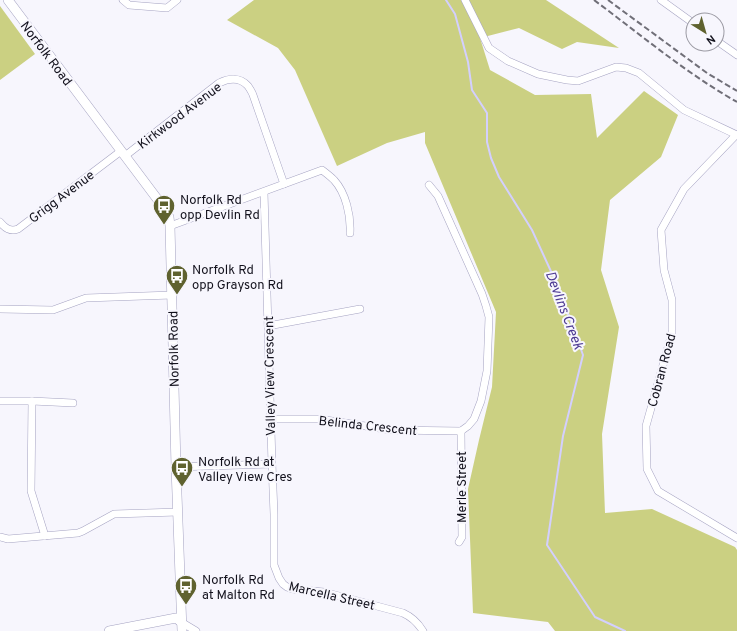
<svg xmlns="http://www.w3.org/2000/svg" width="737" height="631" font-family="Overpass,sans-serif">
	<rect width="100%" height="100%" fill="#f7f6fd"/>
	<!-- green -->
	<g fill="#cbd082">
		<path d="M254,0H546L619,48L577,42L562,49L519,28L480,38L490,70L535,95L591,94L597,138L644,91L678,115L661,157L610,200L601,270L619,327L602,434L605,513L652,509L735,547L737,550V631H555L548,622L473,613L468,489L479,440L492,387L496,312L425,143V132L387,143L337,166L295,70L278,48L227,20Z"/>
		<path d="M0,6L35,54L0,80Z"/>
	</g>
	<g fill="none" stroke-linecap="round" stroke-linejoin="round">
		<!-- stream -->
		<path stroke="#d3cffe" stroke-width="2" d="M446,0L455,14L468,62L472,90L487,113V142L491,158L499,177L532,230L560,291L583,355L563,436L547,545L595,617L625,631"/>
		<!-- minor casing -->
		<g stroke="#a5a3c2" stroke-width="8">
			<g id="minor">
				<path d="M123,0L129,5L167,8L177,0"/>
				<path d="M465,0L489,48L508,61L538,74L567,80L578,81L616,67L626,68L639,73L684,110L737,135"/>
				<path d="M661,0L693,23"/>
				<path d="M717,41L737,55"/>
				<path d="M736,135L684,189L661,230L664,270L672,300V333L646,426L647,469L658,491L737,538"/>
				<path d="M125,156L219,83C229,78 240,77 248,86C250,89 252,92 253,95L284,184"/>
				<path d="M0,222C5,228 10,232 18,229L121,151"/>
				<path d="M170,226L322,170C326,173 331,177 334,180C346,193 351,216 350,233"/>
				<path d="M0,309L53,310L86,298L172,295"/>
				<path d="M268,326L360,309"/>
				<path d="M0,401H32L73,403"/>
				<path d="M32,401L31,491L45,536"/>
				<path d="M270,419H319L385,429L390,430L461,431L468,426L474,419L481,401L487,371L489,317L486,306L482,294L438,196L429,185"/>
				<path d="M272,464L274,514V565L279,578L283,584L287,587L292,589L324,592L403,613C412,617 418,623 423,631"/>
				<path d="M176,467L272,464L264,192"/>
				<path d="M0,537L8,539L78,533L83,531L114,514L178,512"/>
				<path d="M459,542L462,537L461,431"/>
				<path d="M181,622L196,631"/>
			</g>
		</g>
		<!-- tertiary casing -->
		<g stroke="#a5a3c2" stroke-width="10">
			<g id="tertiary">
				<path d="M8,0L164,208L169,217L170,226L176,467L182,631"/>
				<path d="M109,631L176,618L181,622"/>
			</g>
		</g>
		<!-- minor -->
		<use href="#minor" stroke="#fff" stroke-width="7"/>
		<!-- tertiary -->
		<use href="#tertiary" stroke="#fff" stroke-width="9"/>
		<!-- rail -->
		<g stroke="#706f78" stroke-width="2" stroke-dasharray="6 3" stroke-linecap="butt">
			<path d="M594,0C641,35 686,73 737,102"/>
			<path d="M608,0L707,73L737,91"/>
		</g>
	</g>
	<!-- icons -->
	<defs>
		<g id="bus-pin" transform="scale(1.15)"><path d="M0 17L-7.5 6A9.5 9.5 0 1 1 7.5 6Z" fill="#5f622f" stroke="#f7f6fd"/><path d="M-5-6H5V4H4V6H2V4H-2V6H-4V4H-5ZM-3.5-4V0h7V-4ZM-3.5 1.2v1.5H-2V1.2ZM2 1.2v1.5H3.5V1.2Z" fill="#fff"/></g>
	</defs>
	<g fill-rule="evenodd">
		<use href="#bus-pin" x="164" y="206"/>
		<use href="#bus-pin" x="177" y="276"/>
		<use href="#bus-pin" x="182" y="468"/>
		<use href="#bus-pin" x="186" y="586"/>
	</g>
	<g text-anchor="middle" stroke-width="4" stroke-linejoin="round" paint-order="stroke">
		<!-- street labels -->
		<g font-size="13" fill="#12111c" stroke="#f7f6fd">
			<text transform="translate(47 53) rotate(53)" y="5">Norfolk Road</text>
			<text transform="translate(179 115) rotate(-37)" y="5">Kirkwood Avenue</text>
			<text transform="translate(61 196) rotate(-37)" y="5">Grigg Avenue</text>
			<text transform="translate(173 349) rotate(-91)" y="5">Norfolk Road</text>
			<text transform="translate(661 370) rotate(-75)" y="5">Cobran Road</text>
			<text transform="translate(269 376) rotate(-91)" y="5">Valley View Crescent</text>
			<text transform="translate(368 425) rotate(6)" y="5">Belinda Crescent</text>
			<text transform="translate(461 487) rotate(-90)" y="5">Merle Street</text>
			<text transform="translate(332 595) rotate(13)" y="5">Marcella Street</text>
		</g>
		<!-- poi labels -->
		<g font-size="13" fill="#12111c" stroke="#f7f6fd" text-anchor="start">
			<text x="180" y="204">Norfolk Rd<tspan x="180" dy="15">opp Devlin Rd</tspan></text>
			<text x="192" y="274">Norfolk Rd<tspan x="192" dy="15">opp Grayson Rd</tspan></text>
			<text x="198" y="466">Norfolk Rd at<tspan x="198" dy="15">Valley View Cres</tspan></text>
			<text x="202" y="584">Norfolk Rd<tspan x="202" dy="15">at Malton Rd</tspan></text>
		</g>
		<!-- water labels -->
		<g font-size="14" font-style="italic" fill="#4e3b93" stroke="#f7f6fd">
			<text transform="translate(565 310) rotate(69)" y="5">Devlins Creek</text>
		</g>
	</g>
	<!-- north arrow -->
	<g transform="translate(705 32) rotate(143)"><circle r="19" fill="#f7f6fd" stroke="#9b9aa3"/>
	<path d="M0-3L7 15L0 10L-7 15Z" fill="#5f622f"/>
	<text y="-6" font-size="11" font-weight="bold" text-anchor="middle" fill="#12111c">N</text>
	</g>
</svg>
